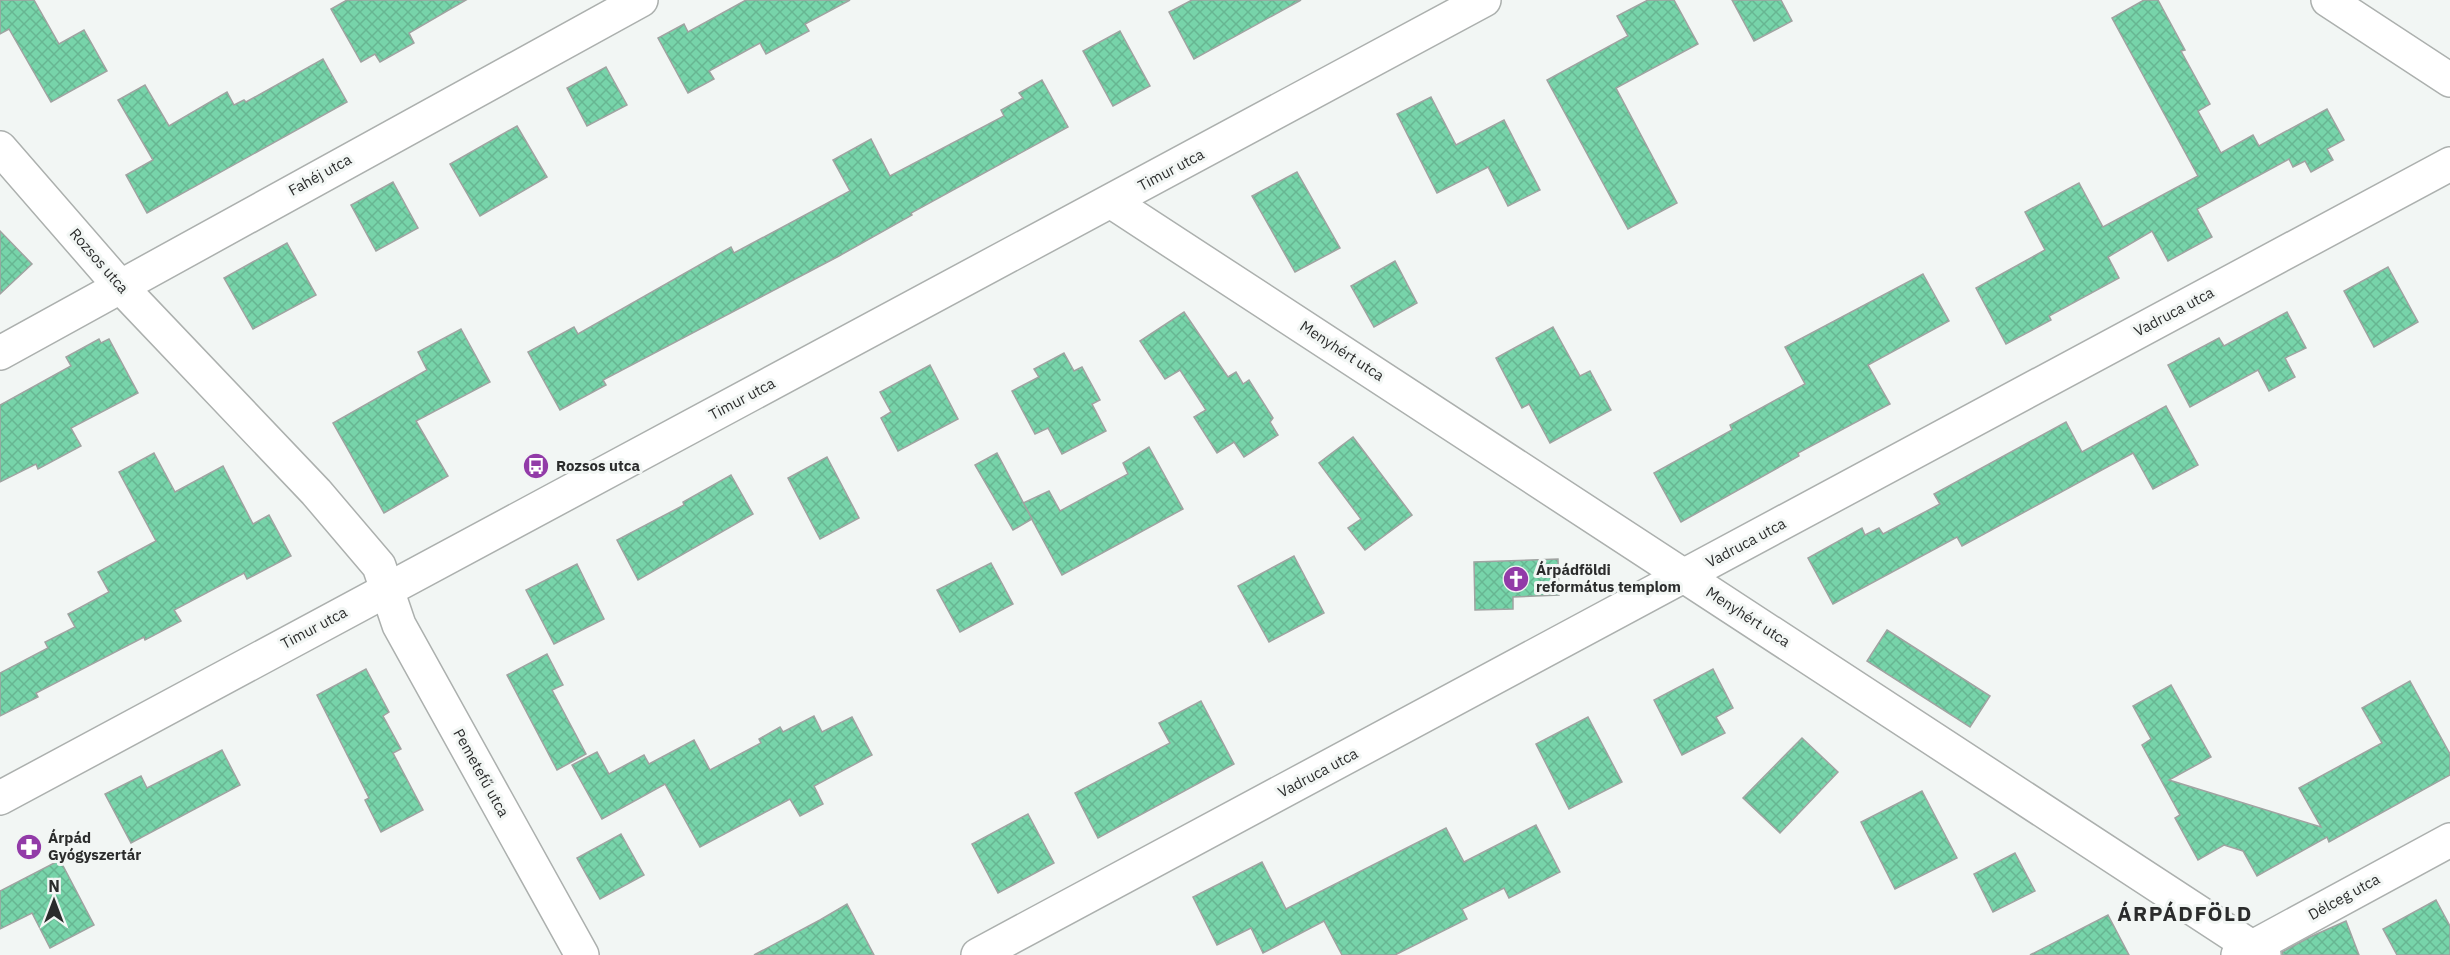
<svg xmlns="http://www.w3.org/2000/svg" width="2450" height="955" font-family="'IBM Plex Sans',sans-serif">
	<defs>
		<pattern id="building-cross-hatch" width="8" height="8" patternUnits="userSpaceOnUse" patternTransform="scale(1.5)"><rect width="8" height="8" fill="#77d4aa"/><path d="M0 0l8 8M0 8l8-8" fill="none" stroke="#67b692"/></pattern>
	</defs>
	<rect width="100%" height="100%" fill="#f2f6f4"/>
	<!-- building -->
	<g fill="url(#building-cross-hatch)" stroke="#a0a3a1" stroke-width="1.5">
		<path d="M0,0H34L59,44L84,30L107,71L51,102L9,29L0,34Z"/>
		<path d="M347,0H466L409,33L414,43L380,62L375,54L361,62L331,9Z"/>
		<path d="M746,0H850L805,24L809,31L766,54L760,43L709,71L714,79L688,93L658,38L684,24L688,32Z"/>
		<path d="M1192,0H1301L1194,59L1169,12Z"/>
		<path d="M1648,0H1674L1698,44L1616,88L1677,203L1628,229L1547,80L1628,36L1617,16Z"/>
		<path d="M1732,0H1781L1792,21L1754,41Z"/>
		<path d="M2144,0H2158L2185,50L2181,51L2210,104L2198,111L2221,153L2253,135L2259,146L2327,109L2344,140L2327,149L2333,160L2311,172L2305,161L2293,167L2289,159L2197,209L2212,237L2168,261L2152,231L2108,257L2119,278L2049,316L2051,320L2006,344L1976,288L2045,250L2025,212L2079,183L2103,227L2198,176L2112,18Z"/>
		<path d="M1120,31L1150,86L1113,106L1083,51Z"/>
		<path d="M323,59L347,102L147,213L126,175L153,160L118,100L145,85L169,126L227,92L234,105L244,100L246,102Z"/>
		<path d="M606,67L627,105L587,126L567,88Z"/>
		<path d="M1042,80L1068,127L911,213L912,215L839,256L603,380L606,385L560,410L528,352L574,327L578,334L731,247L734,253L850,191L833,160L871,139L890,176L1004,116L1001,110L1023,98L1019,93Z"/>
		<path d="M1431,97L1456,145L1504,120L1540,190L1508,206L1488,167L1437,193L1397,114Z"/>
		<path d="M517,126L547,177L480,216L450,164Z"/>
		<path d="M1297,172L1340,248L1295,272L1252,196Z"/>
		<path d="M393,182L418,228L376,251L351,205Z"/>
		<path d="M0,231L32,264L0,294Z"/>
		<path d="M287,243L316,295L253,329L224,278Z"/>
		<path d="M1395,261L1417,303L1374,327L1351,286Z"/>
		<path d="M2388,267L2418,322L2374,347L2344,291Z"/>
		<path d="M1923,274L1949,321L1868,365L1890,404L1798,453L1799,456L1681,522L1654,473L1732,430L1730,425L1805,384L1785,347Z"/>
		<path d="M1184,312L1228,377L1236,372L1243,384L1249,380L1273,418L1270,422L1278,435L1244,457L1234,442L1217,453L1194,417L1206,410L1180,370L1165,379L1140,341Z"/>
		<path d="M2287,312L2306,348L2285,358L2295,377L2269,391L2258,370L2190,407L2168,365L2219,338L2224,346Z"/>
		<path d="M1553,327L1580,376L1590,371L1611,410L1550,443L1529,404L1522,408L1496,358Z"/>
		<path d="M461,329L490,382L416,421L448,476L384,513L333,423L427,370L418,352Z"/>
		<path d="M99,339L101,343L109,339L138,393L71,428L81,446L38,469L36,464L0,482V405L71,366L66,357Z"/>
		<path d="M1064,353L1074,371L1082,367L1100,400L1092,404L1106,431L1062,454L1048,428L1035,434L1012,391L1039,377L1034,369Z"/>
		<path d="M930,365L958,419L898,451L881,418L891,412L880,392Z"/>
		<path d="M2166,406L2198,465L2153,489L2133,453L1962,546L1957,537L1833,604L1808,558L1862,528L1865,535L1879,528L1883,534L1940,504L1934,494L2066,422L2082,452Z"/>
		<path d="M1353,437L1412,515L1365,550L1348,528L1361,519L1319,463Z"/>
		<path d="M1149,447L1183,509L1062,575L1023,503L1049,491L1060,511L1128,474L1123,463Z"/>
		<path d="M154,453L175,492L223,466L253,524L269,515L291,556L247,579L244,573L174,610L181,621L145,640L144,637L36,693L38,697L0,716V673L48,648L45,642L75,627L68,614L109,592L98,572L156,541L119,472Z"/>
		<path d="M997,453L1032,519L1013,530L975,465Z"/>
		<path d="M827,457L859,518L820,539L788,478Z"/>
		<path d="M731,475L753,514L638,580L617,540L684,505L683,502Z"/>
		<path d="M1294,556L1324,613L1269,642L1238,586Z"/>
		<path d="M1558,559L1559,595L1513,597V609L1475,610L1474,562Z"/>
		<path d="M991,563L1013,604L960,632L937,590Z"/>
		<path d="M577,564L604,619L554,644L526,590Z"/>
		<path d="M1887,630L1990,696L1970,727L1867,661Z"/>
		<path d="M547,654L563,685L552,690L586,754L557,770L507,675Z"/>
		<path d="M366,669L389,712L383,716L401,749L393,753L423,810L381,832L365,800L369,798L317,695Z"/>
		<path d="M1713,669L1733,708L1716,717L1725,733L1682,755L1654,700Z"/>
		<path d="M2410,681L2450,754V775L2329,842L2327,837L2257,876L2243,851L2224,845L2198,860L2175,818L2180,815L2142,745L2151,739L2133,706L2171,685L2211,757L2169,780L2321,827L2299,788L2382,743L2362,708Z"/>
		<path d="M1201,701L1234,764L1098,838L1075,793L1170,743L1159,723Z"/>
		<path d="M814,716L822,732L852,717L872,755L814,786L823,804L800,816L790,799L700,847L665,784L602,819L572,765L597,752L609,774L644,755L649,764L694,740L710,770L761,743L759,739L780,727L783,732Z"/>
		<path d="M1588,717L1622,782L1569,809L1536,744Z"/>
		<path d="M1802,738L1838,772L1780,833L1743,798Z"/>
		<path d="M222,750L240,785L131,843L105,794L141,776L147,788Z"/>
		<path d="M1922,791L1957,858L1895,889L1861,822Z"/>
		<path d="M1028,814L1054,863L998,893L972,844Z"/>
		<path d="M1536,825L1560,872L1509,898L1504,888L1462,909L1467,919L1395,955H1342L1324,921L1263,953L1251,928L1217,945L1193,897L1262,862L1286,909L1446,828L1464,862Z"/>
		<path d="M621,834L644,875L600,899L577,858Z"/>
		<path d="M2015,853L2035,891L1993,912L1974,874Z"/>
		<path d="M60,860L94,925L50,948L32,913L0,929V891Z"/>
		<path d="M2436,900L2450,926V955H2397L2383,929Z"/>
		<path d="M847,904L874,955H754L820,920Z"/>
		<path d="M2108,915L2129,955H2030Z"/>
		<path d="M2346,921L2359,955H2283L2282,952L2310,937Z"/>
	</g>
	<g fill="none" stroke-linecap="round" stroke-linejoin="round">
		<!-- minor casing -->
		<g stroke="#acb0ae" stroke-width="36">
			<g id="minor">
				<path d="M2328,0L2450,80"/>
				<path d="M0,148L119,285L316,492L379,566L399,625L582,955"/>
				<path d="M1112,202L2264,955"/>
				<path d="M0,353L641,0"/>
				<path d="M0,798L1484,0"/>
				<path d="M978,955L2450,164"/>
				<path d="M2238,955L2450,840"/>
			</g>
		</g>
		<!-- minor -->
		<use href="#minor" stroke="#fff" stroke-width="33"/>
	</g>
	<!-- icons -->
	<defs>
		<g id="bus-disc" transform="scale(1.35)"><circle r="9.5" fill="#923ba8" stroke="#f2f6f4"/><path d="M-5-6H5V4H4V6H2V4H-2V6H-4V4H-5ZM-3.5-4V0h7V-4ZM-3.5 1.2v1.5H-2V1.2ZM2 1.2v1.5H3.5V1.2Z" fill="#fff"/></g>
		<g id="church-disc" transform="scale(1.35)"><circle r="9.5" fill="#923ba8" stroke="#f2f6f4"/><path d="M-1.2-6h2.4v3.5h3.3v2.4h-3.3V6h-2.4V-.1h-3.3v-2.4h3.3Z" fill="#fff"/></g>
		<g id="pharmacy-disc" transform="scale(1.35)"><circle r="9.5" fill="#923ba8" stroke="#f2f6f4"/><path d="M-2-6h4v4h4v4h-4v4h-4v-4h-4v-4h4Z" fill="#fff"/></g>
	</defs>
	<g fill-rule="evenodd">
		<use href="#bus-disc" x="536" y="466"/>
		<use href="#church-disc" x="1516" y="579"/>
		<use href="#pharmacy-disc" x="29" y="847"/>
	</g>
	<g text-anchor="middle" stroke-width="6" stroke-linejoin="round" paint-order="stroke">
		<!-- street labels -->
		<g font-size="15" fill="#2b2c2c" stroke="#f2f6f4">
			<text transform="translate(1171 170) rotate(-28)" y="5">Timur utca</text>
			<text transform="translate(320 175) rotate(-29)" y="5">Fahéj utca</text>
			<text transform="translate(99 261) rotate(49)" y="5">Rozsos utca</text>
			<text transform="translate(2174 312) rotate(-28)" y="5">Vadruca utca</text>
			<text transform="translate(1342 351) rotate(33)" y="5">Menyhért utca</text>
			<text transform="translate(742 399) rotate(-28)" y="5">Timur utca</text>
			<text transform="translate(1746 543) rotate(-28)" y="5">Vadruca utca</text>
			<text transform="translate(1748 617) rotate(33)" y="5">Menyhért utca</text>
			<text transform="translate(314 628) rotate(-28)" y="5">Timur utca</text>
			<text transform="translate(481 773) rotate(61)" y="5">Pemetefű utca</text>
			<text transform="translate(1318 773) rotate(-28)" y="5">Vadruca utca</text>
			<text transform="translate(2344 897) rotate(-29)" y="5">Délceg utca</text>
		</g>
		<!-- poi labels -->
		<g font-size="15" font-weight="bold" fill="#2b2c2c" stroke="#f2f6f4" text-anchor="start">
			<text x="556" y="471">Rozsos utca</text>
			<text x="1536" y="575">Árpádföldi<tspan x="1536" dy="17">református templom</tspan></text>
			<text x="48" y="843">Árpád<tspan x="48" dy="17">Gyógyszertár</tspan></text>
		</g>
		<!-- district labels -->
		<g font-size="21" font-weight="bold" letter-spacing="1.5" fill="#2b2c2c" stroke="#f2f6f4">
			<text x="2185" y="921">ÁRPÁDFÖLD</text>
		</g>
	</g>
	<!-- north arrow -->
	<g transform="translate(54 901)" stroke="#f2f6f4" stroke-width="4.5" paint-order="stroke">
	<path d="M0-4.5L10 22L0 15L-10 22Z" fill="#2b2c2c"/>
	<text y="-9" font-size="16" font-weight="bold" text-anchor="middle" fill="#2b2c2c">N</text>
	</g>
</svg>
